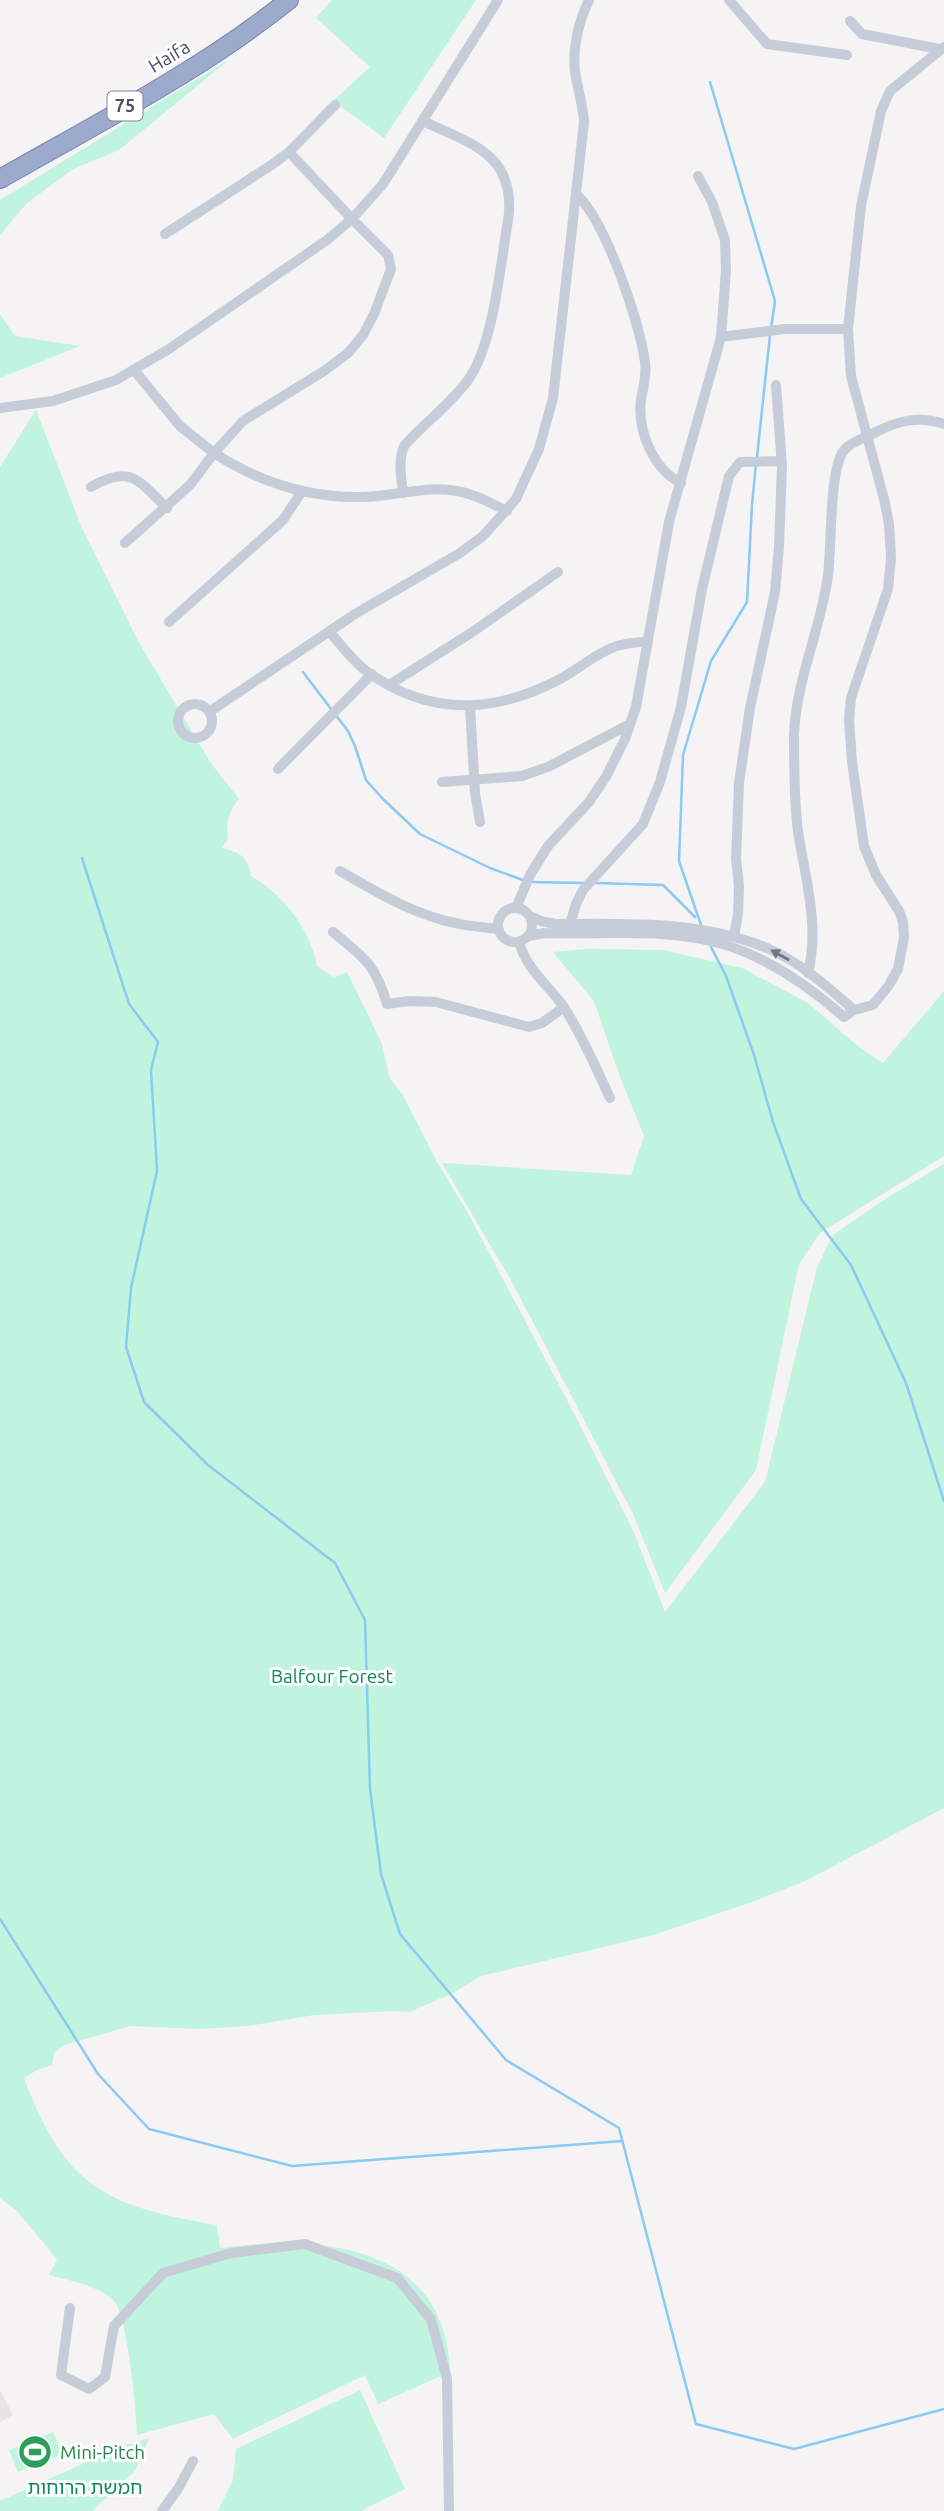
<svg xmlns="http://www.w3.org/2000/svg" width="944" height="2511" font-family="Ubuntu,'Noto Sans Hebrew',sans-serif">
	<rect width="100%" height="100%" fill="#f5f3f3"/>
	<!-- education -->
	<path fill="#e6e4e5" d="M0,2390L13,2415L0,2422Z"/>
	<!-- green -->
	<g fill="#c0f4de">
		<path d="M332,0H476L384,138L333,101L370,67L316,18Z"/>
		<path d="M230,59L119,150L73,169L27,203L0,235V200Z"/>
		<path d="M0,314L15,336L80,346L0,378Z"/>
		<path d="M36,410L82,528L138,641L210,762L239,799C228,813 226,821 228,839L222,848C240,852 248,857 251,876C284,895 310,929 317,966L334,977L347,972L382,1044L390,1079L403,1095L437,1162L468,1213L577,1419L633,1530L665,1612L765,1482L817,1267L833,1235L885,1199L944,1164V1808L805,1881L752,1902L650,1936L481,1976L451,1994L409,2012L395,2011L314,2015L248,2026L199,2029L131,2026L64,2045L54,2053L52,2065L37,2070L24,2078C65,2187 105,2206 217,2225L220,2248C320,2234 446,2244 450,2372L378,2404L365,2375L233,2439L214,2414L137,2435C137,2413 127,2314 114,2301C98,2285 71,2281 49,2275L57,2259L17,2211L0,2198V467Z"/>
		<path d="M587,949L663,950L742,968L808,1003L859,1047L883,1063L944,991V1156L820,1233L799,1264L756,1470L665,1593L633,1514L512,1282L442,1163L631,1175L644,1136L619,1074L594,1001L553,952Z"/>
		<path d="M360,2390L405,2489L361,2511H218L233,2480L236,2449Z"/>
		<path d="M53,2432L62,2454L18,2472L9,2450Z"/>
		<path d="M149,2438L135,2471L92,2511H0V2501L120,2447Z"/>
	</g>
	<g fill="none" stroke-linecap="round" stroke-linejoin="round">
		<!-- stream -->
		<g stroke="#8acaf3" stroke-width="2.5">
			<path d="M710,82L775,301L771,328"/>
			<path d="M757,457L770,335"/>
			<path d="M303,672L331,709"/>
			<path d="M335,714L348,731L355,746L366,780L382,798L420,834L490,868L523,880"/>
			<path d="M82,858L129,1004L158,1042L151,1070L157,1171L131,1288L126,1347L144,1402L208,1465L335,1563L365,1620L370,1789L381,1874L400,1934L506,2060L619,2128L696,2424L794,2449L944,2409"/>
			<path d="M529,882L585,883"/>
			<path d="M596,883L663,885L695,917"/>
			<path d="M701,925L679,861L683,755L711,661L747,602L752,505L756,463"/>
			<path d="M711,947L726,976L754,1055L773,1122L801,1199L851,1265L906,1383L944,1501"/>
			<path d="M0,1919L98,2074L149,2129L292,2166L622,2141"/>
		</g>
		<!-- trunk casing -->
		<g stroke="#7384b0" stroke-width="20">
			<path id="trunk" d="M0,179C98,123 200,71 289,0"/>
		</g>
		<!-- minor -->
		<g stroke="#c6ccd8" stroke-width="10">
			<path d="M498,0L383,184L352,219L388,255L391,269L374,314L363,335L348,353L324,371L243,421L214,453C259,482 307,498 361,497C392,497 425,485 457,491C475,494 490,503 507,511"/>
			<path d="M729,0L767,44L847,55"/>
			<path d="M850,21L862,34L939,49"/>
			<path d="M576,194C606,221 639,321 645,362C647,376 643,387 641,400C637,430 653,469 681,483"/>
			<path d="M165,234L273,164L289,152L335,105"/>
			<path d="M721,337L785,329H848"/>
			<path d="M0,408L53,401L116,380L169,349L327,240L352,219L289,152"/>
			<path d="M91,487C130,464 138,480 167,508"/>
			<path d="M403,493C401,476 398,462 404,446C424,423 450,405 468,380C494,345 501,259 509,214C513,152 470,144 423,121"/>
			<path d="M125,543L190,485L214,453L180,426L134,370"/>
			<path d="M169,622L283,520L302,491"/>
			<path d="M329,631C340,644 351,659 365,670C428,717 494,714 560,679C594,660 605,642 647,642"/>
			<path d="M389,685L474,631L558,572"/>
			<circle cx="195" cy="721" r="17"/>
			<path d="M470,706L475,793L480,822"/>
			<path d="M209,712L355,614L460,553L483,536L516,499L539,449L553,398L584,122C583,106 579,93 576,78C571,52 578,23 589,0"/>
			<path d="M278,769L372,674"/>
			<path d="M442,782L522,776L550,766L630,724"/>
			<path d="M340,871C378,893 416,916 460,924C472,927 486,927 498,929"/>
			<circle cx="515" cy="925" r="17"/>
			<path d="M516,908L530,875L548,846L589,802L607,775L625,739L636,707L669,522L721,337L726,271L725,240L712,202L698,176"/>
			<path d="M530,916L541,921L555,924C627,924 699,920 767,948C800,962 828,987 854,1010"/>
			<path d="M570,924L576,904L583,890L643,824L660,782L681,707L702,589L729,476L740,462L781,461"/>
			<path d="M333,932C365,958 375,964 387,1004L409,1001L436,1002L529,1027L542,1023L564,1007"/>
			<path d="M529,936L544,933C603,935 668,927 726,945C770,959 810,987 844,1017L854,1010L873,1005L889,985L898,969L904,937L903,922L899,911L876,875L864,846L852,762L849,720L851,698L888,589L891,558L889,524L884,499L851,376L848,329L861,206L881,111L890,91L944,47"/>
			<path d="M734,937L738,914L739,886L736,859L739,783L750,708L775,592L779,547L782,466L776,385"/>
			<path d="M519,942C527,971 550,986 565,1009C583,1037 596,1068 610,1098"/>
			<path d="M808,973C820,925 805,878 798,831C794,801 794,766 794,735C796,680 821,629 828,575C832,545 829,478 842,453C849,442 867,437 878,431C900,420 920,416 944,424"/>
			<path d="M70,2308L61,2375L89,2389L105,2377L114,2326L163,2273L231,2253L305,2244L397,2278L431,2319L447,2379L449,2511"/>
			<path d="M162,2511L178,2489L193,2461"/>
		</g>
		<!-- trunk -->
		<use href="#trunk" stroke="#9cabcc" stroke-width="18"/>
	</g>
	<!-- one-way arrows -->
	<defs><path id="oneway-solid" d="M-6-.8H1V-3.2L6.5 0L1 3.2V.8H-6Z" transform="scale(1.75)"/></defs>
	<use fill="#6e7685" href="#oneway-solid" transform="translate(780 955) rotate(-151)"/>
	<!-- icons -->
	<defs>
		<g id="stadium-disc" transform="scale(1.75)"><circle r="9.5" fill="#2e9e5b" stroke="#fff"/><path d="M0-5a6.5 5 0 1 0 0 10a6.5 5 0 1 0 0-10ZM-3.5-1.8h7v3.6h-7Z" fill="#fff"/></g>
	</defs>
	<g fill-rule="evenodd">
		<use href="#stadium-disc" x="35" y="2452"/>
	</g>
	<g text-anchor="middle" stroke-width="6" stroke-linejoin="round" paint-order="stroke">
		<!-- shield labels -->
		<rect fill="#fff" stroke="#808591" stroke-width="2" x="107.5" y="91.5" width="35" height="29" rx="5"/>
		<g font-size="18" font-weight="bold" fill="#495162">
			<text x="125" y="112">75</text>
		</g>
		<!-- street labels -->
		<g font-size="19" fill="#495162" stroke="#fff">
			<text transform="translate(169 56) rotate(-31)" y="7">Haifa</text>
		</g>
		<!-- park labels -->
		<g font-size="19" fill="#108662" stroke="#fff">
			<text x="332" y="1683">Balfour Forest</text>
			<text x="85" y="2494">חמשת הרוחות</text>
		</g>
		<!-- leisure labels -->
		<g font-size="19" fill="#27864d" stroke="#fff" text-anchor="start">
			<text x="60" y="2459">Mini-Pitch</text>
		</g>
	</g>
</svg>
